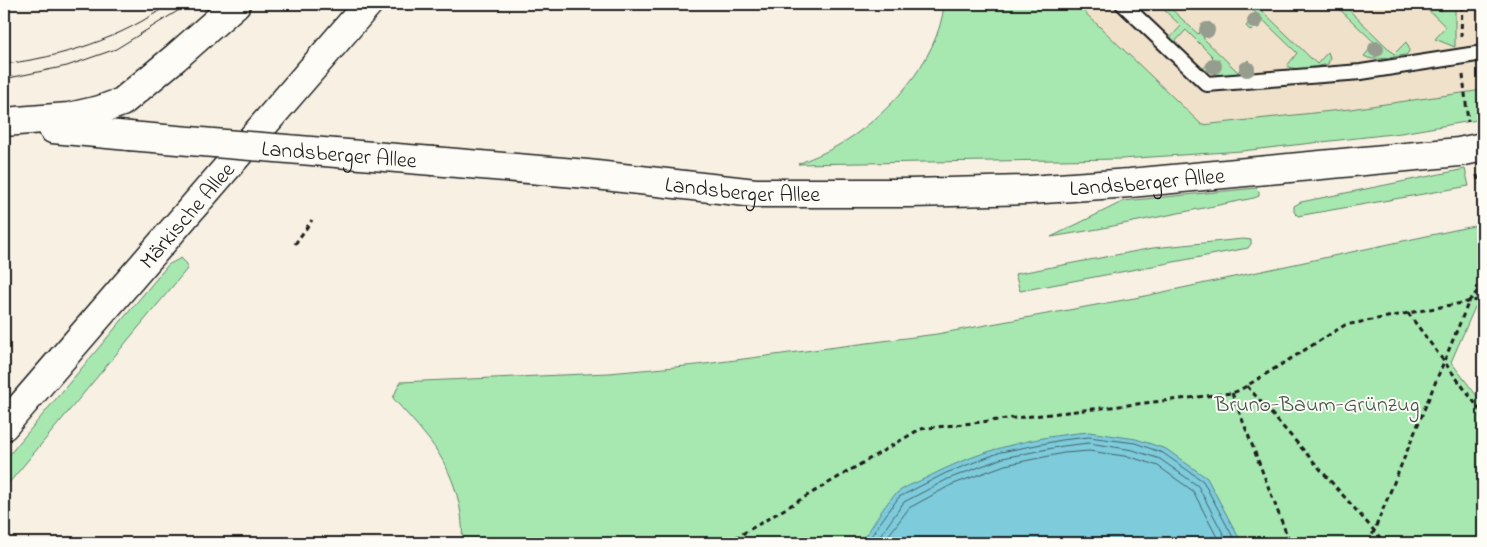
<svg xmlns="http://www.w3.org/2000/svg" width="1487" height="547" font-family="'Indie Flower',sans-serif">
	<rect width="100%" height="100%" fill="#f7f0e3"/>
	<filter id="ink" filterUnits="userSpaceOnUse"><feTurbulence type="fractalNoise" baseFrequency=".02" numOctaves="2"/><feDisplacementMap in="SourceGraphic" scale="10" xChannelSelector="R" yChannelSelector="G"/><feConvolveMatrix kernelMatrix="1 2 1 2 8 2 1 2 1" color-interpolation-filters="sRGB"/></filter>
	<g filter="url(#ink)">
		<!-- built -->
		<path fill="#f0e1cb" d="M1076,4H1483V90L1350,109L1202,125Z"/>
		<!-- green -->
		<g fill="#a7e8b1" stroke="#628266">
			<path d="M944,4H1076L1202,125L1350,109L1483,90V119L1401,133L1242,151L1121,159L798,164C811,158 825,153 837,146C885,119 939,61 944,4Z"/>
			<path d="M1158,4H1166L1198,34L1209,22L1214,27L1203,38L1238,72L1248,60L1254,66C1253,69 1252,72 1249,74C1239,80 1212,74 1203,69L1213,57L1186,30L1174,43L1170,38L1181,26Z"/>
			<path d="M1246,4H1255L1317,64L1328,52L1330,58L1328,64C1316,67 1298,72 1287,66L1297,53L1262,19L1251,31L1246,26L1257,14Z"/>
			<path d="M1334,4H1347L1345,6L1394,54L1406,42C1409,47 1411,51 1406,55C1394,56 1374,63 1364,56L1375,43Z"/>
			<path d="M1422,4H1433L1441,11L1447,4H1455V47L1435,39L1446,27Z"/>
			<path d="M1465,169L1469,186L1303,215L1298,216L1294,212V206L1301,202Z"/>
			<path d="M1256,188L1259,191V196L1254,198L1098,229L1051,237L1124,201Z"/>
			<path d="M1483,224V305L1475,307L1451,362L1483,404V543H462C465,505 450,465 426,436C416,423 404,411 393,398L400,382L609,373L697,365L937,334L1140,297Z"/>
			<path d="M1243,239L1251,240V244L1248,248L1020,291L1015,274L1153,248Z"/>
			<path d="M181,258L187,264V269L4,489V461L168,265Z"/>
		</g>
		<!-- water -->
		<path fill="#7dcbdb" stroke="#56858f" d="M1089,432L1136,439L1166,449L1207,478L1239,538V543H862C869,531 886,501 897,493C904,487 915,483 924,479C977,451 1030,437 1089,432Z"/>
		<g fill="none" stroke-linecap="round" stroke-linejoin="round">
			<!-- shore -->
			<g stroke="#436268" stroke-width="1">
				<path d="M867,543L877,527L899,497L946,473L1001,452L1062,440L1089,437L1135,443L1163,453L1203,481L1234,539V543"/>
				<path d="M875,543L904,502L948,479L1003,458L1063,446L1089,443L1133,450L1160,459L1198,486L1228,543"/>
				<path d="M883,543L909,508L951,485L1005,465L1064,453L1089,451L1131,457L1158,466L1193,491L1220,543"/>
			</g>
			<!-- lane casing -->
			<g stroke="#1c1c1c" stroke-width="18">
				<path id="lane" d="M1123,4L1207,84L1361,72L1483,53"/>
			</g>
			<!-- primary casing -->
			<g stroke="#1c1c1c" stroke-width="31">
				<g id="primary">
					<path d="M4,122L69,117L100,110L122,102L175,58L236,4"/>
					<path d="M53,129L129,136"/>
					<path id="s1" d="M433,161L587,174L755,193H910L1029,190L1130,183L1459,152L1483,147"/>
					<path id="s2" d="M4,426L368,4"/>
				</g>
			</g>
			<!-- path -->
			<g stroke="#1c1c1c" stroke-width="3" stroke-dasharray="5 4" stroke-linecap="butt">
				<path d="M1461,37L1462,4"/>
				<path d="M1463,75L1468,122"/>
				<path d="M1477,175L1479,184"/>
				<path d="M295,244L312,220"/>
				<path d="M1408,313L1483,414"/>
				<path d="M1247,386L1385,543"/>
				<path d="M1232,393L1290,543"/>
				<path d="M727,543L920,429L1232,393L1240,390L1345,325L1483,299"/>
				<path d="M1369,543L1469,301L1483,285"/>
			</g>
			<!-- lane -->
			<use href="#lane" stroke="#fdfcf7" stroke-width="14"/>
			<!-- primary -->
			<use href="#primary" stroke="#fdfcf7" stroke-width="28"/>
			<!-- tram -->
			<g stroke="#1c1c1c" stroke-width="1">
				<path d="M4,64C63,57 120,39 169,4"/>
				<path d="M4,79L67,66L116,49L189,4"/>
			</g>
			<!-- primary-bridge casing -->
			<g stroke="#1c1c1c" stroke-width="31" stroke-linecap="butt">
				<g id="primary-bridge">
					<path id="s3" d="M129,136L433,161"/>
				</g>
			</g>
			<!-- primary-bridge -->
			<use href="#primary-bridge" stroke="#fdfcf7" stroke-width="28"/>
		</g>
		<!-- trees -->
		<g fill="#969d8e">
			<circle cx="1255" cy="21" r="8"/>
			<circle cx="1207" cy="30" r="8"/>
			<circle cx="1376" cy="49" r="8"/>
			<circle cx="1214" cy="66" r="8"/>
			<circle cx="1247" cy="69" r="8"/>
		</g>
	</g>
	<g text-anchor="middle" stroke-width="4" stroke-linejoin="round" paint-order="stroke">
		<!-- street labels -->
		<g font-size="22" fill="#1c1c1c" stroke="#fdfcf7">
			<text dy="8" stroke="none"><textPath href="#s3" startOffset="211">Landsberger Allee</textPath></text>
			<text dy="8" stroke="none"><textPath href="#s1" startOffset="716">Landsberger Allee</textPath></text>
			<text dy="8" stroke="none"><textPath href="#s1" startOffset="311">Landsberger Allee</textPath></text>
			<text dy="8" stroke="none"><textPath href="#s2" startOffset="279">Märkische Allee</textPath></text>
		</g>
		<!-- park labels -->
		<g font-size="22" fill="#465949" stroke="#fdfcf7">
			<text x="1317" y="411">Bruno-Baum-Grünzug</text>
		</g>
	</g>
	<!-- margin -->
	<rect width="1487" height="547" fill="none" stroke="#fdfcf7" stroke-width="20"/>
	<rect x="10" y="10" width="1467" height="527" fill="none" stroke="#1c1c1c" stroke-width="2" filter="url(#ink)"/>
</svg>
